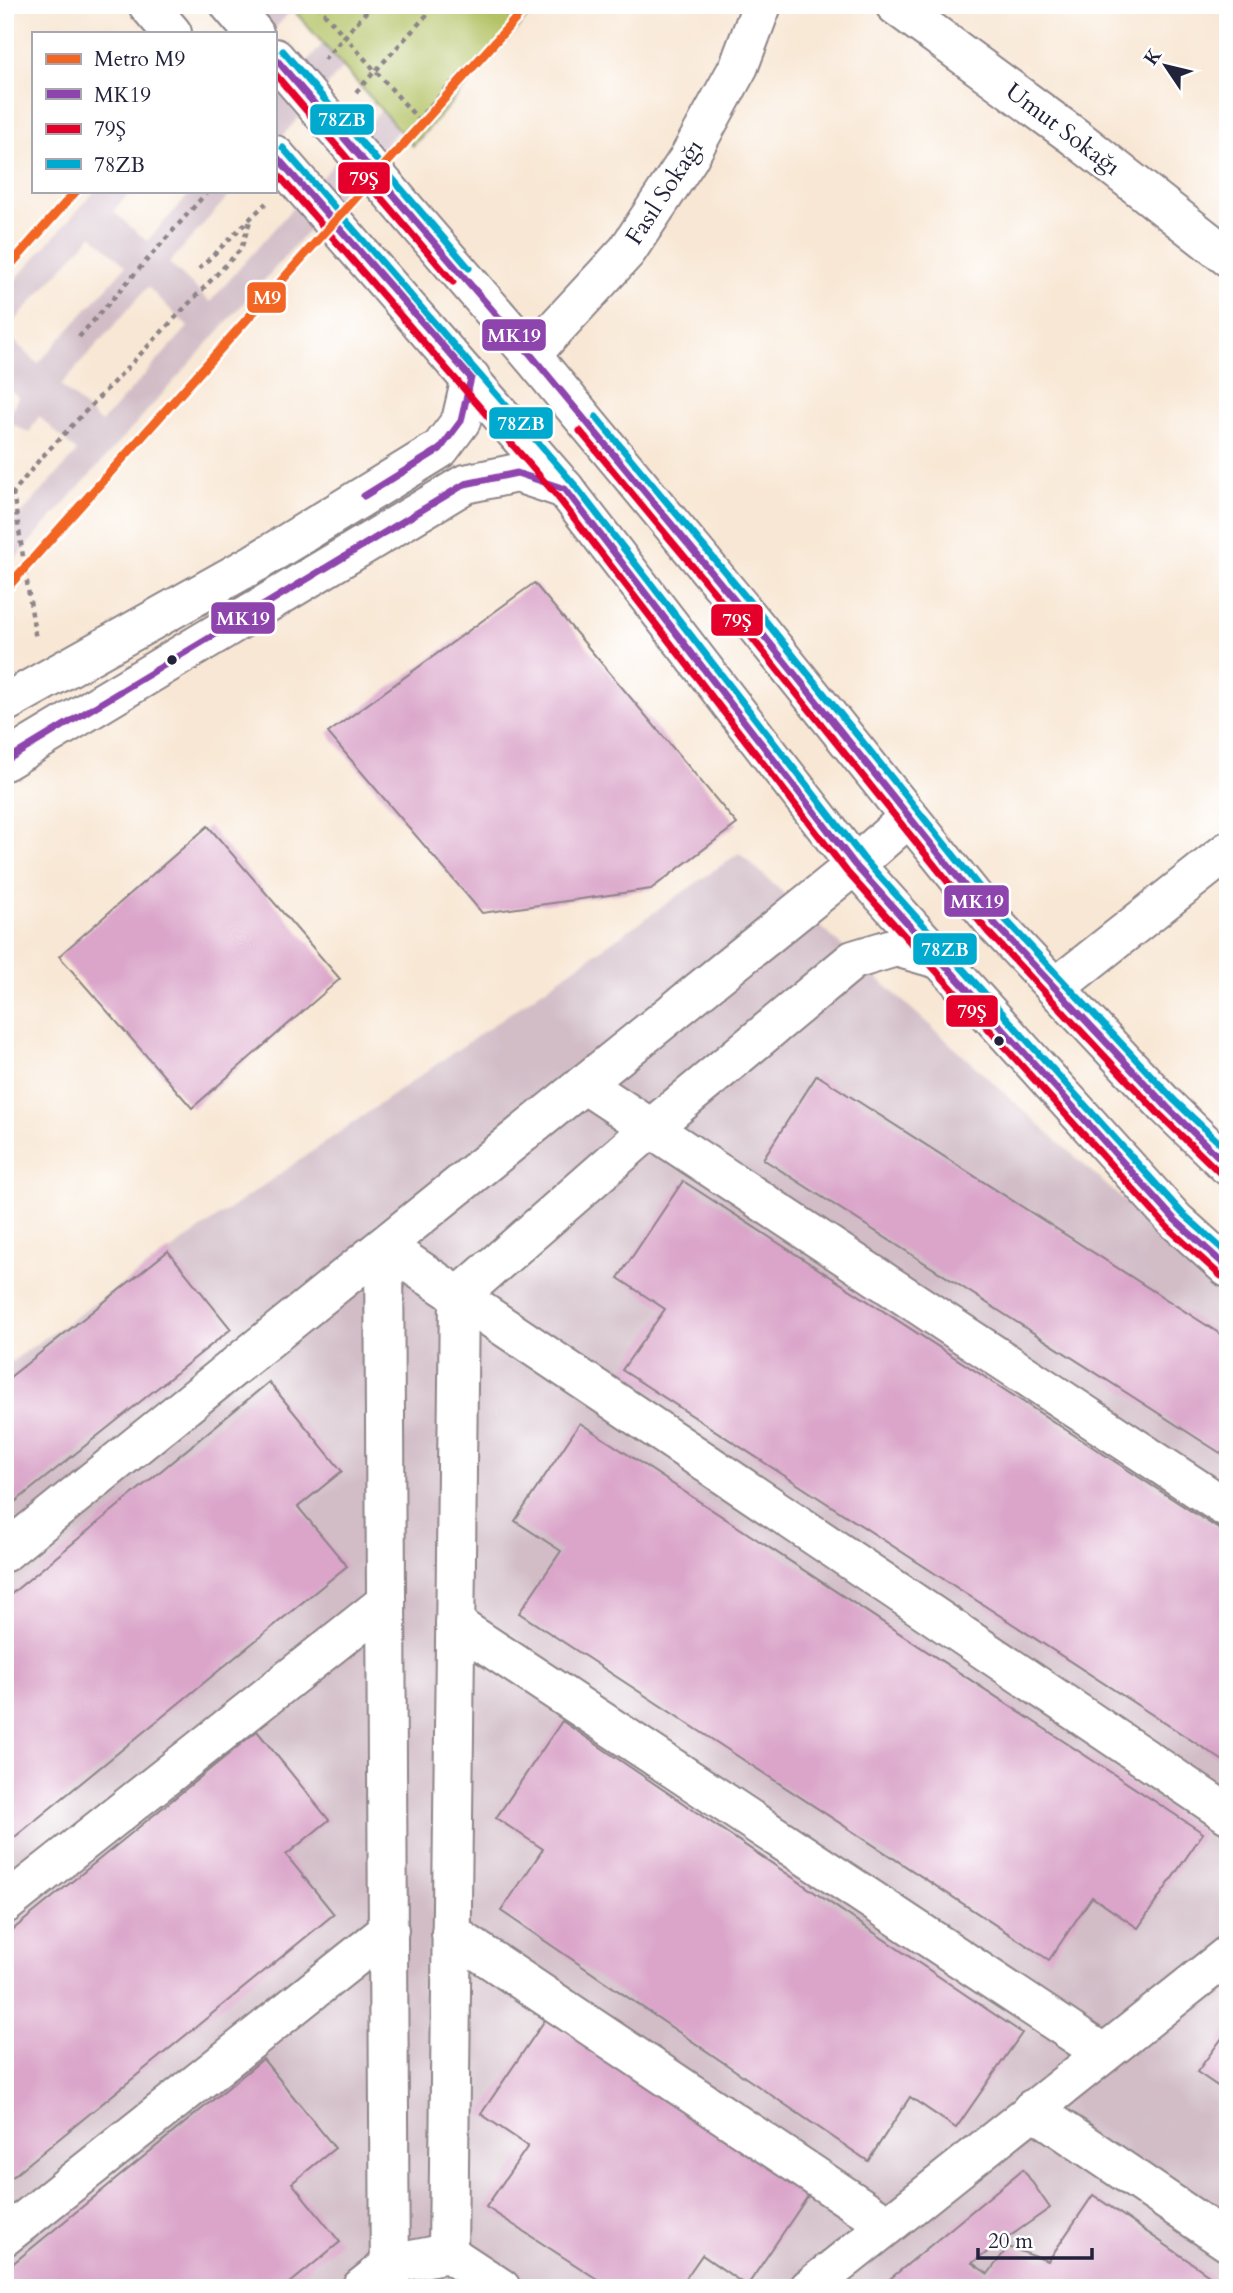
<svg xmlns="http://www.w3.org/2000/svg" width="1233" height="2293" font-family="Cardo,serif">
	<rect width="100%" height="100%" fill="#fff"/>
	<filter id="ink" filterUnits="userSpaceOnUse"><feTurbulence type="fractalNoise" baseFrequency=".0143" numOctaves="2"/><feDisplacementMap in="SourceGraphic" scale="14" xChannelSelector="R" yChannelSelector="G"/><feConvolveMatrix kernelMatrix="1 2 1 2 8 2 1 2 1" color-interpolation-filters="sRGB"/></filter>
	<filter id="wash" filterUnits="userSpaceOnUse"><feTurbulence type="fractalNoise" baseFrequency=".00686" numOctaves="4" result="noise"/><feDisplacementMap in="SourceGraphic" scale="28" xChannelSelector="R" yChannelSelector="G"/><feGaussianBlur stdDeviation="1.57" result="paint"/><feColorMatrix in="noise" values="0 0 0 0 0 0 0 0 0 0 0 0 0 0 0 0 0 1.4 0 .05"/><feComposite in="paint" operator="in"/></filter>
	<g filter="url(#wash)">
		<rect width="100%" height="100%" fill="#f8e7d4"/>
		<!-- industrial -->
		<g fill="#d2bdc7" fill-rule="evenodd">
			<path d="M261,5H296L271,33H236Z"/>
			<path d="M510,5L5,570V532L77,452L39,416L29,433L7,421L18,397L5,385V291L95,191H131L113,211L147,241L192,191H233L169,263L210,302L297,203L275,182V99L342,22ZM364,44L404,84L318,182L277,142ZM92,235L126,266L38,364L5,332ZM148,287L188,327L101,423L61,385Z"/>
			<path d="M739,853L1228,1295V2288H5V1366Z"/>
		</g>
		<!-- green -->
		<path fill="#b3c265" stroke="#6a7250" stroke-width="2" d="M289,5H538L413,146Z"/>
		<g id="blocks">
			<!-- building -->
			<g fill="#daa5c9">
				<path d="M534,583L737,824L651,889L482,913L328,733Z"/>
				<path d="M208,826L340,979L192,1108L59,956Z"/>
				<path d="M817,1075L1228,1339V1458L763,1159Z"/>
				<path d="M683,1181L1228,1535V1764L622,1370L665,1309L618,1278Z"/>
				<path d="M168,1251L231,1329L5,1510V1381Z"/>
				<path d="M269,1382L342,1471L298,1507L347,1566L5,1845V1599Z"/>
				<path d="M580,1423L1203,1833L1138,1928L1092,1897L1049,1960L519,1613L561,1551L515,1521Z"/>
				<path d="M562,1721L1022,2033L956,2128L910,2097L868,2161L501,1911L543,1849L496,1818Z"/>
				<path d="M257,1731L329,1820L286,1855L334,1914L5,2183V1936Z"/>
				<path d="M547,2017L812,2190L747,2286L702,2255L679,2288H611L486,2207L528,2146L481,2114Z"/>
				<path d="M1228,2030V2093L1197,2072Z"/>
				<path d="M263,2059L335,2148L292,2183L340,2242L284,2288H5V2270Z"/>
				<path d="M1023,2169L1050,2208L972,2263L988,2274L1008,2247L1048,2261L1093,2195L1228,2288H879Z"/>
			</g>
		</g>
	</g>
	<g filter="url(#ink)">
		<use href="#blocks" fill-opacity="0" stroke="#8d8488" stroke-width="2"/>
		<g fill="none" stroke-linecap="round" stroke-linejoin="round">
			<!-- minor casing -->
			<g stroke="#8d8488" stroke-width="42">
				<g id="minor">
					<path d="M895,5L1075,137L1228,257"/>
					<path d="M531,355L627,251L688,159L739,66L762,5"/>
					<path d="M1055,988L1228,851"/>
					<path d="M584,1084L1228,1509"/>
					<path d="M384,1246L390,2288"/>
					<path d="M384,1246L1228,1814"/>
					<path d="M5,1552L855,865L909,817"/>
					<path d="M455,1624L1103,2053"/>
					<path d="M5,1904L386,1602"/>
					<path d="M451,1933L888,2225"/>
					<path d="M1032,2109L1228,2242"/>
					<path d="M5,2236L389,1930"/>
					<path d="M448,2253L459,1296L651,1128L853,960L896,947L938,959"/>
					<path d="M361,2288L391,2264L448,2253L501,2288"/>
					<path d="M809,2288L1228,1955"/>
				</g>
			</g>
			<!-- major casing -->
			<g stroke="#8d8488" stroke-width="42">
				<g id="major">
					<path d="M148,5L172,33"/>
					<path d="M230,5L254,33"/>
					<path d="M275,58L531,355L756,626L996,925L1167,1107L1228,1166"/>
					<path d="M275,155L565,489L855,865L1175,1220L1228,1268"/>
					<path d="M5,703L255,563L440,449L461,421L471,378"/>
					<path d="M5,761L465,484L517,473L565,489"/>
				</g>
			</g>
			<!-- path -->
			<g stroke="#8d8488" stroke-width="4.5" stroke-dasharray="5 5" stroke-linecap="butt">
				<path d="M317,5L418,119L524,5"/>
				<path d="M498,5L511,19"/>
				<path d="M324,60L372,5"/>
				<path d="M356,92L436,5"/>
				<path d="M199,269L266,203"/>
				<path d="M79,337L208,191"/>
				<path d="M13,492L36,640"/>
				<path d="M5,503L40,459L241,249L251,218"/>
			</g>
			<!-- minor -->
			<use href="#minor" stroke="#fff" stroke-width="38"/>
			<!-- major -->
			<use href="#major" stroke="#fff" stroke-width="38"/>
			<!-- bus-1 casing -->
			<g stroke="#fff" stroke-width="12">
				<g id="bus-1">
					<path d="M275,58L531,355L756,626L996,925L1167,1107L1228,1166"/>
					<path d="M275,155L471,378L461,421L440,449L364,496"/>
					<path d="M5,761L465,484L517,473L565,489L855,865L1175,1220L1228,1268"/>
				</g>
			</g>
			<!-- bus-2 casing -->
			<g stroke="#fff" stroke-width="12">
				<g id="bus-2">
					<path d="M275,74L453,282"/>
					<path d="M275,171L557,496L847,872L1167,1227L1221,1276"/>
					<path d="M580,431L748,633L988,932L1159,1114L1221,1174"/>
				</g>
			</g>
			<!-- bus-3 casing -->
			<g stroke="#fff" stroke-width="12">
				<g id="bus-3">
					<path d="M283,51L469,268"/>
					<path d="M283,148L573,483L863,858L1182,1213L1228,1254"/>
					<path d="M596,417L764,619L1004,918L1174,1100L1228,1151"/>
				</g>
			</g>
			<!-- bus-1 -->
			<use href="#bus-1" stroke="#8e44ad" stroke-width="7"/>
			<!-- bus-2 -->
			<use href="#bus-2" stroke="#e4002b" stroke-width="7"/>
			<!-- bus-3 -->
			<use href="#bus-3" stroke="#00a9ce" stroke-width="7"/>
			<!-- metro-1 casing -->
			<g stroke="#fff" stroke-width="14">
				<g id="metro-1">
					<path d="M5,271L76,191"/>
					<path d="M5,590L528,5"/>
				</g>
			</g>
			<!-- metro-1 -->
			<use href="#metro-1" stroke="#f26522" stroke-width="9"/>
		</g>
	</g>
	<!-- markers -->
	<g fill="#22223b" stroke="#fff" stroke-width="2.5">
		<circle cx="172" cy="660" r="6"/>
		<circle cx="999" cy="1041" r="6"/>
	</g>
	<g text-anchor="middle" stroke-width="6" stroke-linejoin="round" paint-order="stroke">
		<!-- street labels -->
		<g font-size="24" fill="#22223b" stroke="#fff">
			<text transform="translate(1063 129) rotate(37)" y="8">Umut Sokağı</text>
			<text transform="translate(664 192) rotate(-57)" y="8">Fasıl Sokağı</text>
		</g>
	</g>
	<g stroke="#fff" stroke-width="2.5">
		<rect x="309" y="103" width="66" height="33" rx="7" fill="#00a9ce"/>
		<rect x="337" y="161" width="54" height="34" rx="7" fill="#e4002b"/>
		<rect x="246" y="281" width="41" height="33" rx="7" fill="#f26522"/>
		<rect x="481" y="318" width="66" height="34" rx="7" fill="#8e44ad"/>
		<rect x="488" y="406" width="66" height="34" rx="7" fill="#00a9ce"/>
		<rect x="210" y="601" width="66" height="34" rx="7" fill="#8e44ad"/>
		<rect x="710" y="603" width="54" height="34" rx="7" fill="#e4002b"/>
		<rect x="943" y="884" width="67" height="34" rx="7" fill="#8e44ad"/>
		<rect x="912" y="932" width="66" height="34" rx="7" fill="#00a9ce"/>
		<rect x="945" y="994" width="54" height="34" rx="7" fill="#e4002b"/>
	</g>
	<g font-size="19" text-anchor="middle" font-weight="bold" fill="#fff">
		<text x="342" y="126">78ZB</text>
		<text x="364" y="185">79Ş</text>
		<text x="267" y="304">M9</text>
		<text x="514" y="342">MK19</text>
		<text x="521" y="430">78ZB</text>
		<text x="243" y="625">MK19</text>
		<text x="737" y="627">79Ş</text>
		<text x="977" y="908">MK19</text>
		<text x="945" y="956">78ZB</text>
		<text x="972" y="1018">79Ş</text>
	</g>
	<!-- margin -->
	<rect width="1233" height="2293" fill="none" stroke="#fff" stroke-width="28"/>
	<!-- legend -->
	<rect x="32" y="32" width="245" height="161" fill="#ffffff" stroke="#a7a7b1" stroke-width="2"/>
	<rect x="46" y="54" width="35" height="10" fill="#f26522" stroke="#a7a7b1" stroke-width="2"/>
	<text x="94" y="66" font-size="21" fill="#22223b">Metro M9</text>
	<rect x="46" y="89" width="35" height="10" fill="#8e44ad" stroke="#a7a7b1" stroke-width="2"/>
	<text x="94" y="102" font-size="21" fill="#22223b">MK19</text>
	<rect x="46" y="124" width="35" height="10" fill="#e4002b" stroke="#a7a7b1" stroke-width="2"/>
	<text x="94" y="136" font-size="21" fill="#22223b">79Ş</text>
	<rect x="46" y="159" width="35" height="10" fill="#00a9ce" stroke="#a7a7b1" stroke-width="2"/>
	<text x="94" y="172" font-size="21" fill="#22223b">78ZB</text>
	<!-- north arrow -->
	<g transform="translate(1166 66) rotate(305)" stroke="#ffffff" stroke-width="5" paint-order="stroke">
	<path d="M0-5L12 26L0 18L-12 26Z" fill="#22223b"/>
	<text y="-10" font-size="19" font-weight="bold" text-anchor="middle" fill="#22223b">K</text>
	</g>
	<!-- scale -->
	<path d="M978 2248v10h114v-10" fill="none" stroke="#22223b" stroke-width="3.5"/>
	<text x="988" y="2248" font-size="21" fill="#22223b" stroke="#ffffff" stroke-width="5" paint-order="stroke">20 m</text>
</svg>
